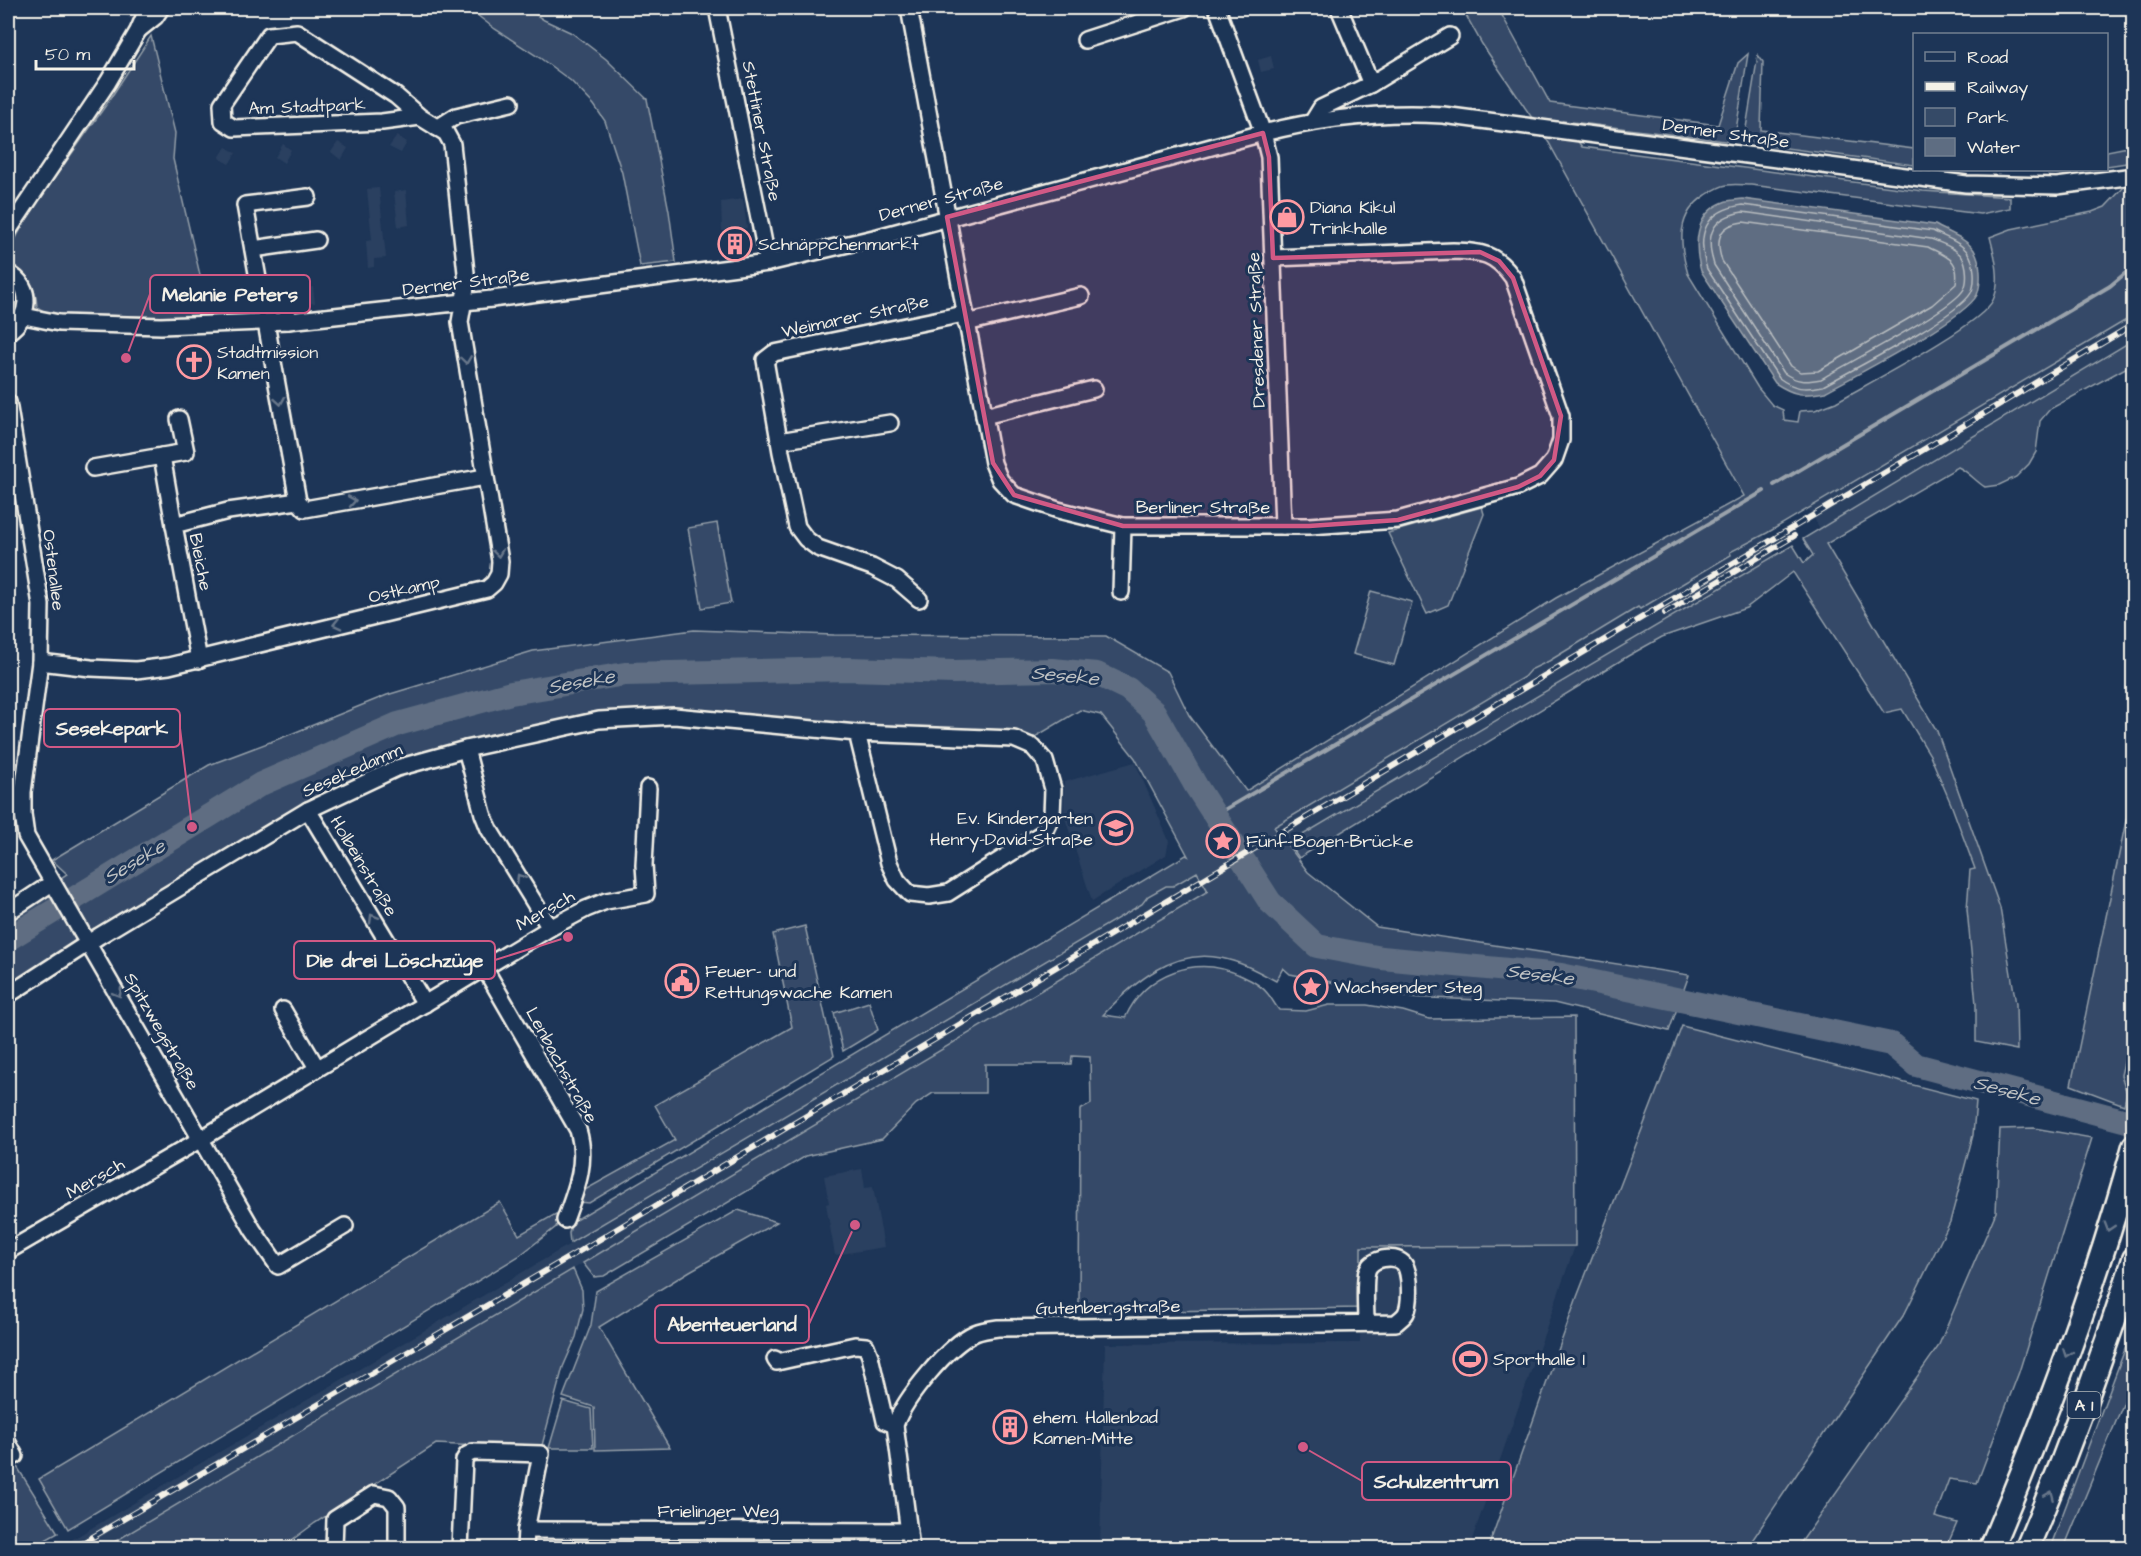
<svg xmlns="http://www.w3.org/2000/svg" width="2141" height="1556" font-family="'Architects Daughter',sans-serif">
	<rect width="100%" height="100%" fill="#1d3557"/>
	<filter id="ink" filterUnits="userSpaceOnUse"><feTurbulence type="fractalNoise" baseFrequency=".0167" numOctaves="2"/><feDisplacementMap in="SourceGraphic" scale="12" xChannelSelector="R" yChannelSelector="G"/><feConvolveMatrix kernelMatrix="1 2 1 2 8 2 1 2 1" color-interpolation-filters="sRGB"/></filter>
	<g filter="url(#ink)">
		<!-- built -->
		<g fill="#2a4060">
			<path d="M115,8H141L133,21Z"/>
			<path d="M1271,56L1274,69L1261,72L1258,60Z"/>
			<path d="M397,136L407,142L401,153L389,147Z"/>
			<path d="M338,142L348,148L341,160L331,152Z"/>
			<path d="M283,144L291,150L284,163L275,157Z"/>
			<path d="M226,147L236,153L229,164L219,158Z"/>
			<path d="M379,188L386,258L374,259V267L368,268L366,241L372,240L367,189Z"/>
			<path d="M406,190L409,225L398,227L394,192Z"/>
			<path d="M743,199L747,228L722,231L721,202Z"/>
			<path d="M313,287L315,303L293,305L292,290Z"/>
			<path d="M2133,316V340L1820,529L1809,509Z"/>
			<path d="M1763,535L1775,555L1280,849L1269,830L1524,677L1530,670L1549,661L1639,607L1641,609L1731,555L1730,552Z"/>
			<path d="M1135,762L1169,841L1166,855L1092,901L1064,815V782Z"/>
			<path d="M1205,867L1216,887L104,1548H58L737,1145L744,1138L1142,904L1148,896L1166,886H1173Z"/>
			<path d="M862,1169L865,1188L873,1187L884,1247L835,1255L826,1204L829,1203L824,1176Z"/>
			<path d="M1575,1246L1469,1548H1100L1105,1344L1360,1343L1361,1247Z"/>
		</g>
		<!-- green -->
		<g fill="#354a67" stroke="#949ea8" stroke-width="1.5">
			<path d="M468,8H526L544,20L572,33L606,59L647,99L669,211L676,262L640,266L622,173L605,121L594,105L571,81L540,58L495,29Z"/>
			<path d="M1462,8H1498L1550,103L1718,125L1738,63L1748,54L1736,130L1731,137L1725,141L1563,121L1582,147L1923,191L2010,197V208L1980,214L1751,185C1744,185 1735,184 1727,185C1720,186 1712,191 1706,195C1676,214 1679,243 1688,274L1758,388L1772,405L1783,410L1784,420L1798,422L1800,411L1815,410L1836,402C1865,385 1982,325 1993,300C2002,282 1995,256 1990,237L2011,229L2092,212L2105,207L2125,186L2133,185V316L1767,533L1730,552L1731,555L1640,609L1638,607L1549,661L1530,670L1524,677L1274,827L1308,872L1377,927L1689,975L1669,1031L1554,1003L1406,997L1290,974L1283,968L1276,981C1259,972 1242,962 1221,958C1173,948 1133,983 1103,1015L1125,1018C1146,972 1197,954 1242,976C1251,980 1262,986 1268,994C1272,999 1275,1005 1279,1010L1306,1011L1329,1005H1367L1403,1011L1429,1019L1574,1017L1575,1246L1361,1247V1308L1085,1312L1079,1307L1080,1110L1091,1104L1090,1057L1072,1056L1071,1064H985V1093H933L916,1104L882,1139L806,1156L604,1276L594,1277L583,1263L1208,891L1197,872L1173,886H1166L1148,896L1142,904L570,1243L569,1233L572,1222L1186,855L1188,856L1135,758L1101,715L1080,710L1035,737L906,729L619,715L398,766L8,993V913L67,874L52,860L209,765L286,736L387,695L533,651L694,630L834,635L1106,636L1168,672L1189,715L1246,791L1556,598L1744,496L1549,143L1482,44Z"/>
			<path d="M151,36L175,133L173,159L210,318L48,314L37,307C36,285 27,273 8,263V254L27,217L106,105Z"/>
			<path d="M1758,55L1763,62L1761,130L1914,149V165L1755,144L1748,139L1746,128Z"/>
			<path d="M2133,146V162L2107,166V151Z"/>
			<path d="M2133,340V364L2050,409L2040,421L2036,452L2029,464L2016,477L1999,485L1985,487C1975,481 1969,472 1958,467L1826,544L1937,731L2000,908L2016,1004L2017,1050L1976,1042V1004L1967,909L1970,870L1975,869L1951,804L1930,755L1902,709L1884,713L1793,572L1746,608L1662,637L1628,656L1299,858L1289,843L1793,545L1804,563L1813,555L1803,539Z"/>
			<path d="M1482,507L1484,514L1448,605L1427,614L1388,533Z"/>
			<path d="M717,523L731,603L702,608L688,528Z"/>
			<path d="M1371,591L1412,602L1394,665L1353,654Z"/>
			<path d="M2133,787L2134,1021L2121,1075L2127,1093L2124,1105L2071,1085Z"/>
			<path d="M805,926L834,1056L589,1203L579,1202L583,1191L675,1140L655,1105L792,1027L773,934Z"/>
			<path d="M869,1002L878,1030L843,1051L834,1013Z"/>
			<path d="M1682,1026L1976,1101L1973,1135L1950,1222L1905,1313L1747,1548H1488L1577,1297Z"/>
			<path d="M2034,1128L2092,1138L2019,1372L1977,1483L1949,1479L1935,1517L1957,1523L1946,1548H1797L1938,1347L1996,1212L2000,1129Z"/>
			<path d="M500,1202L519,1235L561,1211L556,1227L519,1256L68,1529L39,1479Z"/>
			<path d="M738,1210L777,1222L690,1271L599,1327L670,1448L595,1450L594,1407L563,1397L591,1325L596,1291Z"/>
			<path d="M573,1269L582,1290L583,1309L576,1337L563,1367L541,1449L436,1444L315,1523L281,1548H104Z"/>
			<path d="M2133,1328V1380L2064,1548H2050Z"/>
			<path d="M563,1401L591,1409L593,1448H549Z"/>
			<path d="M8,1452L58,1533L31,1548H8Z"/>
		</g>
		<!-- water -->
		<path fill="#5e6d82" stroke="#9aa2ab" stroke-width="1.5" d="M1743,199L1935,225C1947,232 1966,238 1974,250C1981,261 1982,282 1977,295C1965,319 1854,376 1825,392C1802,396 1795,396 1775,383L1701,271C1694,246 1694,213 1724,202C1729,200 1737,200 1743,199Z"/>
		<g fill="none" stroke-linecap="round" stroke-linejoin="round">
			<!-- shore -->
			<g stroke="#b8bcbf" stroke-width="1.5">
				<path d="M1743,205L1933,231C1944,237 1961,242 1968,253C1975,262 1976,283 1971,293C1958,316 1852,370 1823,386C1805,390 1794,389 1779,378L1707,269C1696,234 1705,210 1743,205Z"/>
				<path d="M1743,212L1931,239C1941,243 1956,248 1962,257C1967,264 1968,281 1964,289C1954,309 1846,364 1821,379C1805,382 1797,382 1784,373L1714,265C1705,236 1711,217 1743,212Z"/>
				<path d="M1743,222L1928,247C1947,257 1960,259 1956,284L1932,305L1818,371L1800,372L1791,366L1722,261C1715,239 1719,225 1743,222Z"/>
			</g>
			<!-- stream -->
			<g stroke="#9aa2ab" stroke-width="4">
				<path d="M1774,485L2110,286L2134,266"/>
				<path d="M1214,816L1764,491"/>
			</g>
			<!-- river -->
			<path stroke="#5e6d82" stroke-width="24" d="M8,939L261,784L398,724L511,693L625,674L848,669L954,672L1052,670L1097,674L1128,689L1154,712L1196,786L1270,902L1317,946L1382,958L1561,975L1891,1044L1916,1065L2134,1123"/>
			<!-- minor casing -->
			<g stroke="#f4f1e8" stroke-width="20">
				<g id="minor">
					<path d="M717,8L768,263"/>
					<path d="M909,8L993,463L1000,480L1014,495L1058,510L1123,526H1309L1398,520L1518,487L1540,476L1554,460L1561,440V416L1513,278C1495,253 1483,252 1453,251L1273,258"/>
					<path d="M1217,8L1263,133L1269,157L1283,526"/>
					<path d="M1339,8L1371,84"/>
					<path d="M140,29L155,17L161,8"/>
					<path d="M1085,40L1184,8"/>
					<path d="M1313,121L1321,108L1371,84L1450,36"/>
					<path d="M437,128L456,116L511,103"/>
					<path d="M8,231L108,82L138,31L148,8"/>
					<path d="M253,249L316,240"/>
					<path d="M8,273C34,286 30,318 8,332"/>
					<path d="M24,316L59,323L161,326L288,321L492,299L768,263L878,237L1263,133C1323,118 1381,111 1443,115L1966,184L2057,186L2134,176"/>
					<path d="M288,321L286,293L260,290L245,205L308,197"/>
					<path d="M266,323L298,501L305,509L485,477"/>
					<path d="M966,323L1081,296"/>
					<path d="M8,402L41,605L40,662L23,792V814L26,836L253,1230L278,1266L345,1226"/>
					<path d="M984,416L1094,389"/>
					<path d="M779,441L890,423"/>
					<path d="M162,456L186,452L179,419"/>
					<path d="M93,468L162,456L174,525"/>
					<path d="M1121,592L1123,526"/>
					<path d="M919,599L897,580L872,567L818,548L806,539L797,527L781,452L765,360L774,353L964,314"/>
					<path d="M199,660L174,525L228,511L298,501"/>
					<path d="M40,662L91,668L136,670L169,666L487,589L494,583L499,574L500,561L460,322L467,282L452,144L446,133L420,117L382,122L234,128L223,121L222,104L269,35L297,32L396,96L420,117"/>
					<path d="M466,749L483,814L489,829L550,928"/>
					<path d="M308,810L425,1004"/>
					<path d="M8,912L52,883"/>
					<path d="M485,969L578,1130C588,1162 576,1190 565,1220"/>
					<path d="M8,995L99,936L308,810L397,768L466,749L599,720L674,716L857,733L1014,739L1033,747L1045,761L1053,789L1052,815L1044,832L948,893L929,896L910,894L897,880L889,863L857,733"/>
					<path d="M283,1010L317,1068"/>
					<path d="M8,1251L201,1139L550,928L586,909L606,901L646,894L644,865L648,788"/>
					<path d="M775,1359L777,1362L855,1345L866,1346L870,1356L885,1421L895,1425"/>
					<path d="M8,1443L15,1456"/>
					<path d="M526,1530L909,1531"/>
					<path d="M334,1548L335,1519L374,1494L389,1497L397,1507V1548"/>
					<path d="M460,1548L464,1460L467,1455L473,1452L541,1454L526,1530L525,1548"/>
					<path d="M911,1548L895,1425C905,1398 948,1345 975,1333C982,1330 990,1329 998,1328L1396,1323C1399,1320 1404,1317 1406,1313C1411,1303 1411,1271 1403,1263C1393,1254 1371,1258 1367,1271C1364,1282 1366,1310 1366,1323"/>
				</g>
			</g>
			<!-- highway casing -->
			<g stroke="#f4f1e8" stroke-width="27">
				<g id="highway">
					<path d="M1991,1548C2046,1418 2097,1283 2134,1146"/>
					<path d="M2027,1548C2067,1454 2103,1357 2134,1259"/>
				</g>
			</g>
			<!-- minor -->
			<use href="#minor" stroke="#1d3557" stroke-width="15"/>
			<!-- highway -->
			<use href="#highway" stroke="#1d3557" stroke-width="22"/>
			<!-- rail casing -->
			<g stroke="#f4f1e8" stroke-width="6">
				<g id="rail">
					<path d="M1665,613L1794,536"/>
					<path d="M74,1548L600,1239L2134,324"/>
				</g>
			</g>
			<!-- rail -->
			<use href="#rail" stroke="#1d3557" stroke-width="4" stroke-dasharray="11" stroke-linecap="butt"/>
		</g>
		<!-- one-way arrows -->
		<defs><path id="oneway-chevron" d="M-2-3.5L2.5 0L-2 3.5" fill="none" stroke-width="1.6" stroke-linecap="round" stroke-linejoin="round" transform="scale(1.5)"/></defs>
		<g stroke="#68778a">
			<use href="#oneway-chevron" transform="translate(466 360) rotate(82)"/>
			<use href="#oneway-chevron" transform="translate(280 401) rotate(80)"/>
			<use href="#oneway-chevron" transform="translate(352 501) rotate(-10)"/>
			<use href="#oneway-chevron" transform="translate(498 553) rotate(82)"/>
			<use href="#oneway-chevron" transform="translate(337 624) rotate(167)"/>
			<use href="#oneway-chevron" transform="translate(520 878) rotate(-121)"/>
			<use href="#oneway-chevron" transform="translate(373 918) rotate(-121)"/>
			<use href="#oneway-chevron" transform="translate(118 993) rotate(60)"/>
			<use href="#oneway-chevron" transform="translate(2109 1227) rotate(107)"/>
			<use href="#oneway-chevron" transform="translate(2067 1353) rotate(110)"/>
			<use href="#oneway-chevron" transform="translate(2050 1495) rotate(-67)"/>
		</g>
	</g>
	<!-- marked area -->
	<path fill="#d15985" fill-opacity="0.2" stroke="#d15985" stroke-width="4.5" stroke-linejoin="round" d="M1263,133L1269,157L1273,258L1480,252L1499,261L1513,278L1561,416L1554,460L1540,476L1518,487L1398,520L1309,526H1123L1014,495L993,463L947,217Z"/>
	<!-- icons -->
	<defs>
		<g id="shop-ring" transform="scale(1.725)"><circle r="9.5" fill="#1d3557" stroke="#ff9aa2" stroke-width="1.5"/><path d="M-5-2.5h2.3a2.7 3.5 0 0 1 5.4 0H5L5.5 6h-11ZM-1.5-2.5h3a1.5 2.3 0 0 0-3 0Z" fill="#ff9aa2"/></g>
		<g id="building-ring" transform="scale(1.725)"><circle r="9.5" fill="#1d3557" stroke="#ff9aa2" stroke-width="1.5"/><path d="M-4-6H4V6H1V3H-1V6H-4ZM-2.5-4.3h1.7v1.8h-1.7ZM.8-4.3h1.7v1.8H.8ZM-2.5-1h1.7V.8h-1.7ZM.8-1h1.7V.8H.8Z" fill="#ff9aa2"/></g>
		<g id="church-ring" transform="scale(1.725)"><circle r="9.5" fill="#1d3557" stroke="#ff9aa2" stroke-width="1.5"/><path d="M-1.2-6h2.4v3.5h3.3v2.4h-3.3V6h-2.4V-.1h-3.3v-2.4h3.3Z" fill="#ff9aa2"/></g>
		<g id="school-ring" transform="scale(1.725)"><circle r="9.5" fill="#1d3557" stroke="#ff9aa2" stroke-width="1.5"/><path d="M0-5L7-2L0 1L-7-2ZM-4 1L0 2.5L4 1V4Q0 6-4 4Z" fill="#ff9aa2"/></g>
		<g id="sight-ring" transform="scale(1.725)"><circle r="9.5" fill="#1d3557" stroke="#ff9aa2" stroke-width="1.5"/><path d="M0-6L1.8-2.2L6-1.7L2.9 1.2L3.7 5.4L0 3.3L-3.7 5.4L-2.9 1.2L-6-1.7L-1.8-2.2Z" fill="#ff9aa2"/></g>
		<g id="civic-ring" transform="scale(1.725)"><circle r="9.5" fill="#1d3557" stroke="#ff9aa2" stroke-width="1.5"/><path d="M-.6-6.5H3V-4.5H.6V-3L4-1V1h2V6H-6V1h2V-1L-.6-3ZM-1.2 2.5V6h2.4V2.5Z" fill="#ff9aa2"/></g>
		<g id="stadium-ring" transform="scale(1.725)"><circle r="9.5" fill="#1d3557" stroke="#ff9aa2" stroke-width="1.5"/><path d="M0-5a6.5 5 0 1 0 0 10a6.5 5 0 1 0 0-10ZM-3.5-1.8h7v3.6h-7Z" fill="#ff9aa2"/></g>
	</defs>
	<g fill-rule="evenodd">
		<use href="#shop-ring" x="1287" y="217"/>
		<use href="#building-ring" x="735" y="244"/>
		<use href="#church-ring" x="194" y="362"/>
		<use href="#school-ring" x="1116" y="828"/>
		<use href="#sight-ring" x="1223" y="841"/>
		<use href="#civic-ring" x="682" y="981"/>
		<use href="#sight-ring" x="1311" y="987"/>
		<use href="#stadium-ring" x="1470" y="1359"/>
		<use href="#building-ring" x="1010" y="1427"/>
	</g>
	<g text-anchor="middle" stroke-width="6" stroke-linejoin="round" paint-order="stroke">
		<!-- shield labels -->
		<rect fill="#1d3557" stroke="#b4b9bc" stroke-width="1.5" x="2067.5" y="1392" width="33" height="26" rx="4.5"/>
		<g font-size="16" font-weight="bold" fill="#f4f1e8">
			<text x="2084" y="1411">A 1</text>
		</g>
		<!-- street labels -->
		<g font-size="18" fill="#f4f1e8" stroke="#1d3557">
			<text transform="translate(307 106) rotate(-2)" y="6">Am Stadtpark</text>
			<text transform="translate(762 131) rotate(79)" y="6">Stettiner Straße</text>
			<text transform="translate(1726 133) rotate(8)" y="6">Derner Straße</text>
			<text transform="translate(941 199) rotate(-15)" y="6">Derner Straße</text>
			<text transform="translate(466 282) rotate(-7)" y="6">Derner Straße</text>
			<text transform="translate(855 316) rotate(-12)" y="6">Weimarer Straße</text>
			<text transform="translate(1256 330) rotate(-92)" y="6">Dresdener Straße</text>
			<text x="1203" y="513">Berliner Straße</text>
			<text transform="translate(201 562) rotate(79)" y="6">Bleiche</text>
			<text transform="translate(54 570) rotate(83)" y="6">Ostenallee</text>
			<text transform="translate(404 589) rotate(-13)" y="6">Ostkamp</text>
			<text transform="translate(352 770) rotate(-24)" y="6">Sesekedamm</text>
			<text transform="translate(364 866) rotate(59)" y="6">Holbeinstraße</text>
			<text transform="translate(545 910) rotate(-30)" y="6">Mersch</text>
			<text transform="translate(162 1031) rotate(60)" y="6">Spitzwegstraße</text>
			<text transform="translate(562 1065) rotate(61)" y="6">Lenbachstraße</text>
			<text transform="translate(95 1178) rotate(-30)" y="6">Mersch</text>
			<text transform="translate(1108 1307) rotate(-1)" y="6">Gutenbergstraße</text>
			<text x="718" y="1517">Frielinger Weg</text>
		</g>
		<!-- poi labels -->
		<g font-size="18" fill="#f4f1e8" stroke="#1d3557" text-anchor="start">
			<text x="1310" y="213">Diana Kikul<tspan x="1310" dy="21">Trinkhalle</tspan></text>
			<text x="758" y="250">Schnäppchenmarkt</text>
			<text x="217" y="358">Stadtmission<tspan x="217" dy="21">Kamen</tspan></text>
			<text x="1093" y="824" text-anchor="end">Ev. Kindergarten<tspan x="1093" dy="21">Henry-David-Straße</tspan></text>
			<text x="1246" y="847">Fünf-Bogen-Brücke</text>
			<text x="705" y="977">Feuer- und<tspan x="705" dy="21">Rettungswache Kamen</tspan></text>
			<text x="1334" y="993">Wachsender Steg</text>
			<text x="1493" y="1365">Sporthalle I</text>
			<text x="1033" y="1423">ehem. Hallenbad<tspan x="1033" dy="21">Kamen-Mitte</tspan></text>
		</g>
		<!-- water labels -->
		<g font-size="20" font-style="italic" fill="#c0c3c4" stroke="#1d3557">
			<text transform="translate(1065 675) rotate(6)" y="7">Seseke</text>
			<text transform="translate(581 681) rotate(-10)" y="7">Seseke</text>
			<text transform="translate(134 861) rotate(-31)" y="7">Seseke</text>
			<text transform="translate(1540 974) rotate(7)" y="7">Seseke</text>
			<text transform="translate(2007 1090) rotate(15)" y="7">Seseke</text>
		</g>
	</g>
	<!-- callouts -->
	<path fill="none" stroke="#d15985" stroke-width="2" d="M126 358L150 294M192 827L180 728M568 937L495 960M855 1225L809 1324M1303 1447L1362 1481"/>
	<g fill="#d15985" stroke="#1d3557" stroke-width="2">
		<circle cx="126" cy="358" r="6"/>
		<circle cx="192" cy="827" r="6"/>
		<circle cx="568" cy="937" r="6"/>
		<circle cx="855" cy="1225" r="6"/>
		<circle cx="1303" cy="1447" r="6"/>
	</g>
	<g fill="#1d3557" stroke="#d15985" stroke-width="2">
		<rect x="150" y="275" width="160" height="38" rx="6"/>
		<rect x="44" y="709" width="136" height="38" rx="6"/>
		<rect x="294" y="941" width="201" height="38" rx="6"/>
		<rect x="655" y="1305" width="154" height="38" rx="6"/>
		<rect x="1362" y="1462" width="149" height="38" rx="6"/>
	</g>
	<g font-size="20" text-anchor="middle" font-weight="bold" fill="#f4f1e8">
		<text x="230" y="301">Melanie Peters</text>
		<text x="112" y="735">Sesekepark</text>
		<text x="395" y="967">Die drei Löschzüge</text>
		<text x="732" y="1331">Abenteuerland</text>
		<text x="1436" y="1488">Schulzentrum</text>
	</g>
	<!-- margin -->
	<rect width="2141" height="1556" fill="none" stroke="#1d3557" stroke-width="30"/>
	<rect x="15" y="15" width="2111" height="1526" fill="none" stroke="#f4f1e8" stroke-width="2" filter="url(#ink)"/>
	<!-- legend -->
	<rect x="1913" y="33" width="195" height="138" fill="#1d3557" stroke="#738091" stroke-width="1.5"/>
	<rect x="1925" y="52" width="30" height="9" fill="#1d3557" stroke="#738091" stroke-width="1.5"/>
	<text x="1967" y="63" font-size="18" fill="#f4f1e8">Road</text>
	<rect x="1925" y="82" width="30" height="9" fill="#f4f1e8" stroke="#738091" stroke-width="1.5"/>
	<text x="1967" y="93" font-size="18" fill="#f4f1e8">Railway</text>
	<rect x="1925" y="108" width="30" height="18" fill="#354a67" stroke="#738091" stroke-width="1.5"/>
	<text x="1967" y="123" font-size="18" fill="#f4f1e8">Park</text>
	<rect x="1925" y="138" width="30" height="18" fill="#5e6d82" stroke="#738091" stroke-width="1.5"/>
	<text x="1967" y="153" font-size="18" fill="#f4f1e8">Water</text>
	<!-- scale -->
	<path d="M36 60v9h98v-9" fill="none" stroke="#f4f1e8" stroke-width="3"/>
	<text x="45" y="60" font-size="18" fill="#f4f1e8" stroke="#1d3557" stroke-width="4.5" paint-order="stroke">50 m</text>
</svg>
